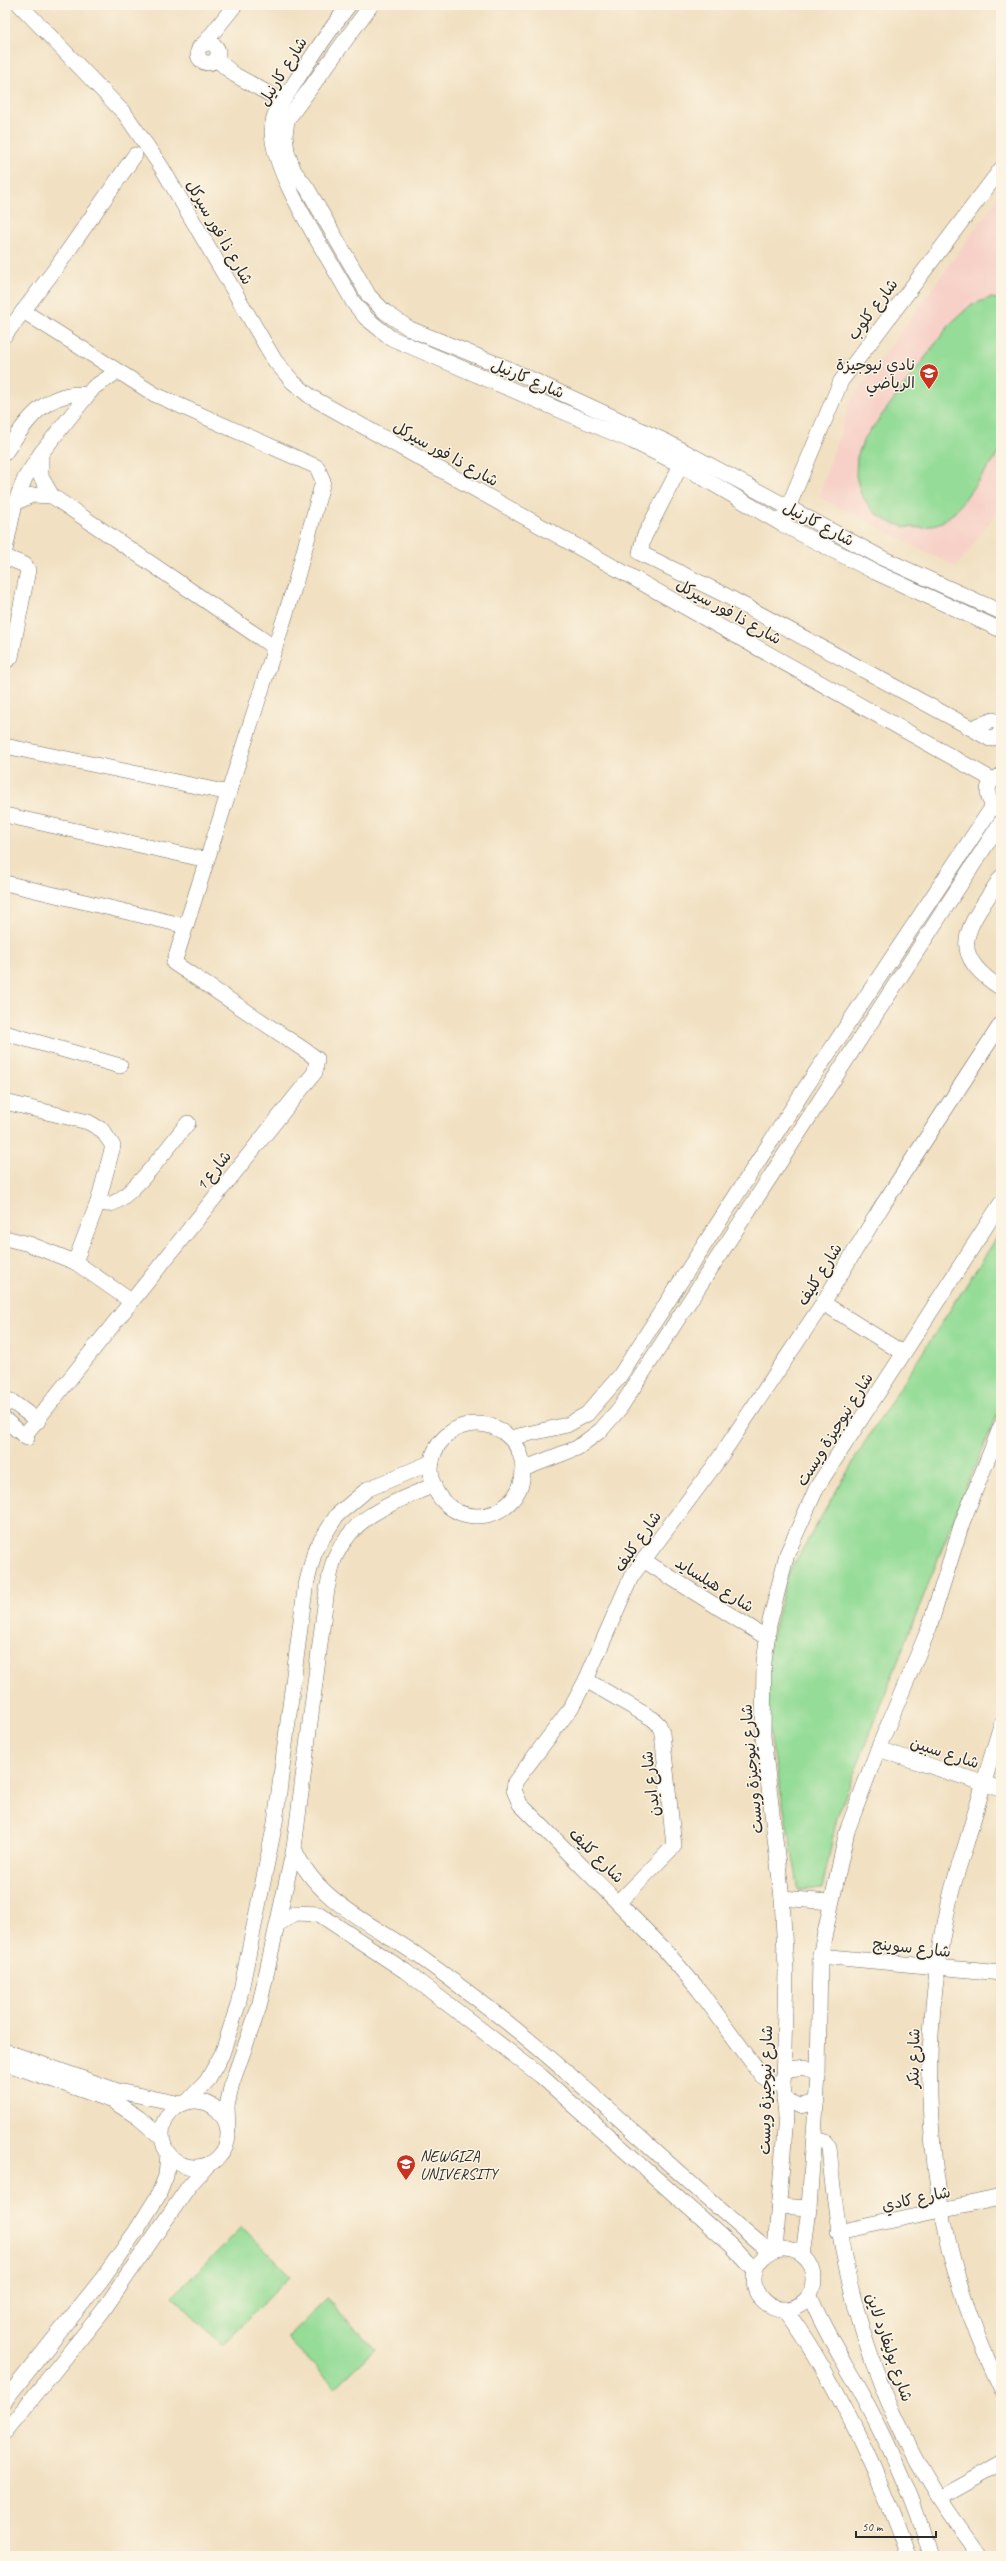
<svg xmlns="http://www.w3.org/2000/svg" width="1006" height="2561" font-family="Caveat,'Playpen Sans Arabic',sans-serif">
	<rect width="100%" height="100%" fill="#fcf5e5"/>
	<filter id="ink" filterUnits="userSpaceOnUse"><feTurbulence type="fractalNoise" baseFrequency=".025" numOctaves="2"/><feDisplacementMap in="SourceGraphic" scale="8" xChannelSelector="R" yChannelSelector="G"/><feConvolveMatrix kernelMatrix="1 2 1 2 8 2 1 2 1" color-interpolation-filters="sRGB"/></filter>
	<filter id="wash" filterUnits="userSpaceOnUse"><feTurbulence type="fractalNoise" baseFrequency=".012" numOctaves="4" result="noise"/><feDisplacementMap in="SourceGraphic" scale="16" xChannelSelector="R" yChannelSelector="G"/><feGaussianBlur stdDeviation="0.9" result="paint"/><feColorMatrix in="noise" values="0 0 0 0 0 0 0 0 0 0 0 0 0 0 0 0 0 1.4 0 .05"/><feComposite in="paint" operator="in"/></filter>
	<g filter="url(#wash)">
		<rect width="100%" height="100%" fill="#f1e0c1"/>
		<!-- built -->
		<path fill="#f7d1c8" d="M1001,194V507L956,567L819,497L850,402Z"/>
		<!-- green -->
		<g fill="#94dc97" stroke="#608461">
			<path d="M990,298L1001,299V450L955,512L942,522L924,528L905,527L887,521L872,510L861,494L856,476L857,457L864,439L951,323L971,305Z"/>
			<path d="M1001,1231V1406L964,1493L837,1817L822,1889L799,1890L760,1681L788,1574L863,1445Z"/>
			<path d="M242,2227L291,2276L222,2345L173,2296Z"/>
			<path d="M327,2299L375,2349L335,2387L287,2338Z"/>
		</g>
	</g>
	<g filter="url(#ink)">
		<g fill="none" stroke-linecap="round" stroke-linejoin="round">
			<!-- minor casing -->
			<g stroke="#706a60" stroke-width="16">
				<g id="minor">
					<path d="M20,5L125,114L162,168L275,361L293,382L311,397L993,780"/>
					<path d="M349,5C328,32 310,59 292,87C285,98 275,109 273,122C263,163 332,261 353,302L366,318L391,338L632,441L681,465L780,523L875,572L1001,630"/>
					<path d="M371,5L287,120L285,135L287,152L294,171L307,188L369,296L385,312L410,329L509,369L667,442L882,558L1001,612"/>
					<circle cx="208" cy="53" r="10"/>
					<path d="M204,44L235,5"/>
					<path d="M216,59L235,75L282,101"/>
					<path d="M23,311L154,394L317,467L323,481L294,588L174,963L309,1053L317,1059L315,1072L24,1436"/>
					<path d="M5,335L56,268L135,155"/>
					<path d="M5,453C25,422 47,389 87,395"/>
					<path d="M41,453V477L52,496L275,648"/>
					<path d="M681,465L644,537L640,553L721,593L971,728"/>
					<path d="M15,503L32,495L52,496"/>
					<path d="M784,517L841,381L1001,169"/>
					<path d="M5,550L15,503L25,478L41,453L94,387L117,372"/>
					<path d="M5,557L25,565L28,570L11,657L5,662"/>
					<path d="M1001,724L993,720L971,728L990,739L996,737L1001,732"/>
					<path d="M5,746L229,793"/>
					<path d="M1001,775L990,783C985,794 990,806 1001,810"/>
					<path d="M5,815L207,860"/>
					<path d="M1001,877C972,924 941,950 1001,988"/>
					<path d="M5,883L186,926"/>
					<path d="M5,1033L120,1066"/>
					<path d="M5,1102L88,1122L102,1130L113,1146L98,1202L75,1262L29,1244L5,1238"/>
					<path d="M98,1202C101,1203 107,1205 110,1204C131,1200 173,1140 188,1123"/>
					<path d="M75,1262L131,1301"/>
					<path d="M823,1303L903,1353"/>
					<path d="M5,1405L11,1401L38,1421"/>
					<path d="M5,1420L27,1438"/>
					<circle cx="477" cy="1470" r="46"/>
					<path d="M510,1438L567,1425L587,1414L619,1377L804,1090L993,806"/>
					<path d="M523,1469L577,1448L601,1430L620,1408L1001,822"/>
					<path d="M643,1560L767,1638"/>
					<path d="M586,1680L653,1719L659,1725L662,1733L674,1846L619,1902"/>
					<path d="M1001,1725C989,1764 978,1804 966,1844C960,1863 953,1883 949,1903C913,2069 926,2235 1001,2389"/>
					<path d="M878,1749L1001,1789"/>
					<path d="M294,1848C316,1902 375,1925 420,1957C452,1980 483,2003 514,2028C602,2099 683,2180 770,2252"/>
					<path d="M782,1898L830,1902"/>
					<path d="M278,1924L296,1913L319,1914L405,1971L541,2076L732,2246L755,2271"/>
					<path d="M820,1956L1001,1973"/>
					<path d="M5,2051L118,2091L181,2104"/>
					<path d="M5,2063L113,2101L139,2118L162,2138"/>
					<path d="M783,2075L789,2069L805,2067L818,2075"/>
					<path d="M783,2085L772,2083L762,2076L699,1990L664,1949L520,1804L514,1790L515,1782L571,1708L586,1680L631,1577L714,1466L823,1303L884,1203L1001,1024"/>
					<path d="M784,2099L800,2106L817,2102"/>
					<circle cx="195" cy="2134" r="33"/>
					<path d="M188,2101L207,2081L222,2054L238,2005L275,1823L305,1589L315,1550L337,1515L368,1489L432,1462"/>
					<path d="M228,2128L227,2106L232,2083L259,2007L294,1848L327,1589C330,1578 331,1565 336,1555C356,1513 394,1503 434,1485"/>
					<path d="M814,2138L825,2141L829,2147C838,2265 869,2384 932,2486C946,2510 964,2533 980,2556"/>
					<path d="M778,2206L809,2208"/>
					<path d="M838,2232L1001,2197"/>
					<circle cx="784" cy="2279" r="30"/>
					<path d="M775,2250L786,2116L783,2085L786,1971L782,1898L763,1736L764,1662L769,1625L787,1554L817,1487L1001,1203"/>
					<path d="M803,2256L809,2208L818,2075L820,1956L847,1831L878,1749L929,1628L962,1523L1001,1426"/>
					<path d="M810,2296C824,2332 846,2364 864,2398C891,2449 915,2501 930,2556"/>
					<path d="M785,2310C804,2334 820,2362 835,2390C864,2443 888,2498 908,2556"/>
					<path d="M5,2400L102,2279L136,2231L158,2196L166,2176L168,2154"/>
					<path d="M5,2432L102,2312L189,2186L208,2165"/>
					<path d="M940,2498L1001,2464"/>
				</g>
			</g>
			<!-- minor -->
			<use href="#minor" stroke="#fff" stroke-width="15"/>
		</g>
	</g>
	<!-- icons -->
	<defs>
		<g id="school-pin" transform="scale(1)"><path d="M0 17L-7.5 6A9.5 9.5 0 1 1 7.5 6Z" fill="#c8321e" stroke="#fcf5e5"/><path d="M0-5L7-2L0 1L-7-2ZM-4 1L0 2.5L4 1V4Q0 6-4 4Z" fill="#fff"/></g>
		<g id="university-pin" transform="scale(1)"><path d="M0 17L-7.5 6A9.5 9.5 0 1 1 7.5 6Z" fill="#c8321e" stroke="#fcf5e5"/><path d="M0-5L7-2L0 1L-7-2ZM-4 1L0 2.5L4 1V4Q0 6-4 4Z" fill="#fff"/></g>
	</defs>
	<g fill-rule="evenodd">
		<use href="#school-pin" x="929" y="373"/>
		<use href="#university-pin" x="406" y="2164"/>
	</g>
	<g text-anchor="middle" stroke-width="3" stroke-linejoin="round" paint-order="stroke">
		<!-- street labels -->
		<g font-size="16" fill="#2b2b2b" stroke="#fcf5e5">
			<text transform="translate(282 71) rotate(-58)" y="6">شارع كارنيل</text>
			<text transform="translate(220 232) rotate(60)" y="6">شارع ذا فور سيركل</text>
			<text transform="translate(872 309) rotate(-53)" y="6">شارع كلوب</text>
			<text transform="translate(528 378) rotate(23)" y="6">شارع كارنيل</text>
			<text transform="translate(446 453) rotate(29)" y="6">شارع ذا فور سيركل</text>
			<text transform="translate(819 523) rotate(28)" y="6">شارع كارنيل</text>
			<text transform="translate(729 611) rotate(29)" y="6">شارع ذا فور سيركل</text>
			<text transform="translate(213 1170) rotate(-51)" y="6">شارع 1</text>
			<text transform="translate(819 1274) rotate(-58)" y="6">شارع كليف</text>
			<text transform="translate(834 1429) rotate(-58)" y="6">شارع نيوجيزة ويست</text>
			<text transform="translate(637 1541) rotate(-55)" y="6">شارع كليف</text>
			<text transform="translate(715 1584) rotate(32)" y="6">شارع هيلسايد</text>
			<text transform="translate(945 1752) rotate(18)" y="6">شارع سبين</text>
			<text transform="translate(751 1769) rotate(-95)" y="6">شارع نيوجيزة ويست</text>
			<text transform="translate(650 1784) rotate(-97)" y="6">شارع ايدن</text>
			<text transform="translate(597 1855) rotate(45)" y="6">شارع كليف</text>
			<text transform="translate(912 1947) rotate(6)" y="6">شارع سوينج</text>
			<text transform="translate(913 2058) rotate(-89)" y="6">شارع بنكر</text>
			<text transform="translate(765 2090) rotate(-89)" y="6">شارع نيوجيزة ويست</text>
			<text transform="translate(916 2198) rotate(-12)" y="6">شارع كادي</text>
			<text transform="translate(890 2347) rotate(71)" y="6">شارع بوليفارد لاين</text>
		</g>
		<!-- poi labels -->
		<g font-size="16" fill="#2b2b2b" stroke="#fcf5e5" text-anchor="end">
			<text x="915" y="370">نادي نيوجيزة<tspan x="915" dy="18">الرياضي</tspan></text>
			<text x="420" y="2161" text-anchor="start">NEWGIZA<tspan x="420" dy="18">UNIVERSITY</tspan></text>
		</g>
	</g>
	<!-- margin -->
	<rect width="1006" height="2561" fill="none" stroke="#fcf5e5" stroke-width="20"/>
	<!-- scale -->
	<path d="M856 2531v6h80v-6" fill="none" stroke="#2b2b2b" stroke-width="2"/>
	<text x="862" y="2531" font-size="12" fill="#2b2b2b" stroke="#fcf5e5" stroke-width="3" paint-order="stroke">50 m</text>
</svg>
